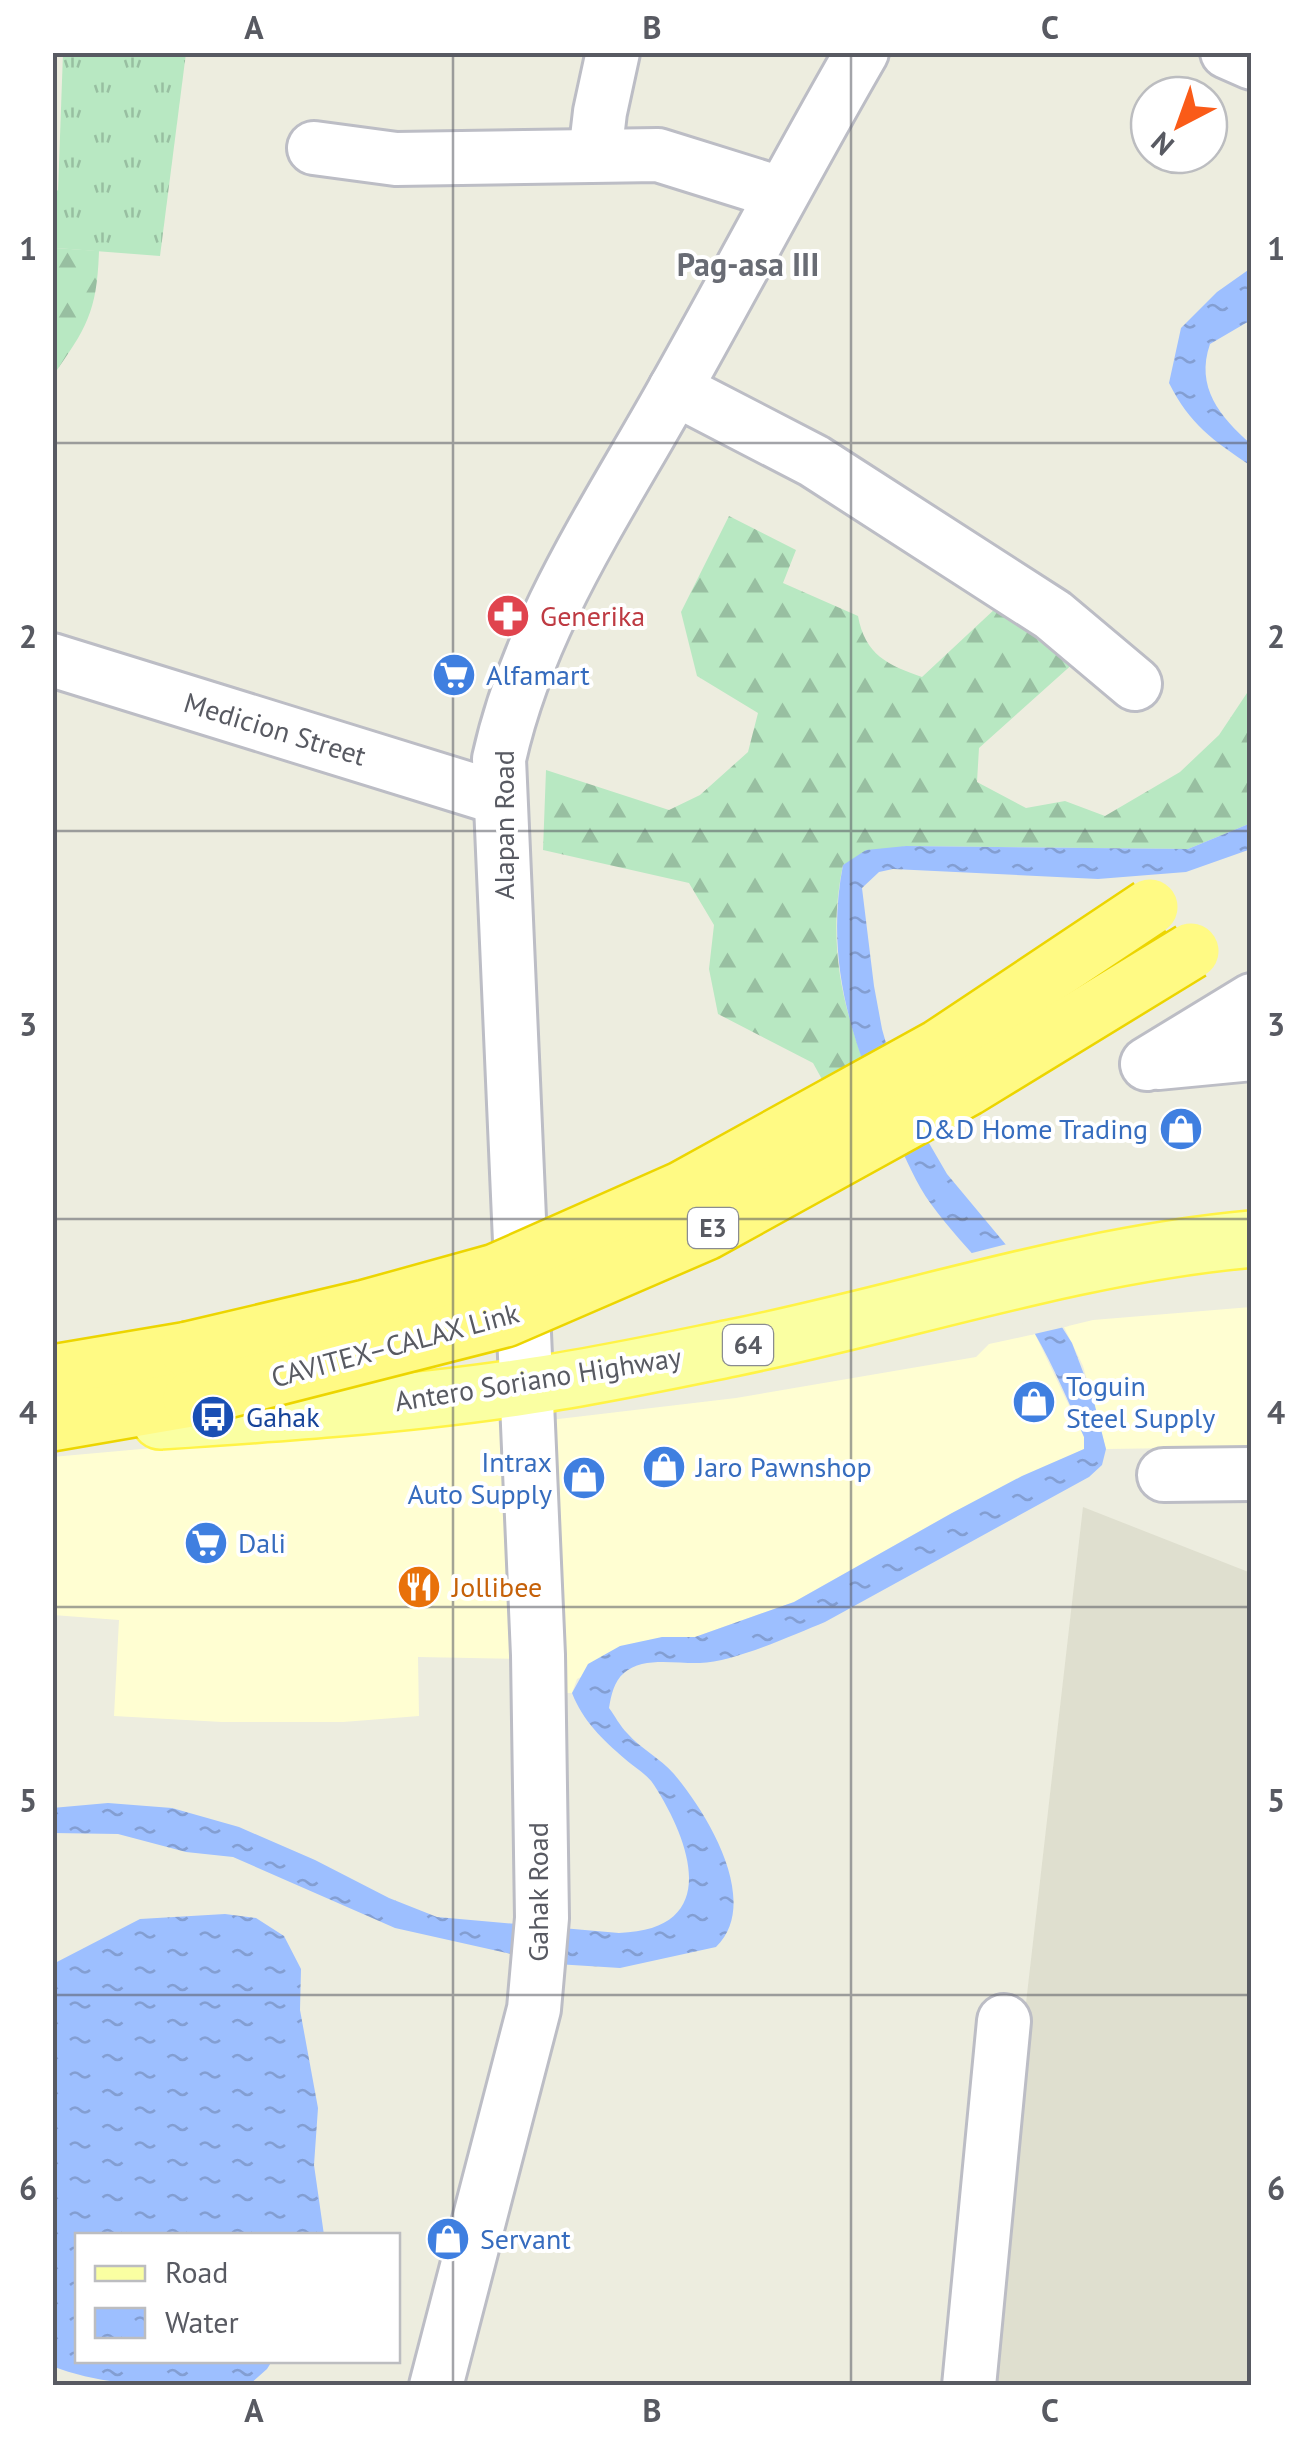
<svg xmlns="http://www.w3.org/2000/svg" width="1304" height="2438" font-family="'PT Sans',sans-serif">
	<defs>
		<pattern id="grass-tufts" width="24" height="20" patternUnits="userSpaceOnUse" patternTransform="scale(2.5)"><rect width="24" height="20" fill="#b8e8c2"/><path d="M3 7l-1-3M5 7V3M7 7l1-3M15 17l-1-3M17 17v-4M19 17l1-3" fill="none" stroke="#98bfa1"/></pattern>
		<pattern id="forest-firs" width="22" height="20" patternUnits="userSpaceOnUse" patternTransform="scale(2.5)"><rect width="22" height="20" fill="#b8e8c2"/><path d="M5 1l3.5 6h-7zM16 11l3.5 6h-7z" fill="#98bfa1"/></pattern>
		<pattern id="water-ripples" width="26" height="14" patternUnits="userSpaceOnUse" patternTransform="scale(2.5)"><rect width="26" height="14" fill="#9dbfff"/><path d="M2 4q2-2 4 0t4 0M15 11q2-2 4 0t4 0" fill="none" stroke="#839ed2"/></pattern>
	</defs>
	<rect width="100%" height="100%" fill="#ededdf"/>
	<!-- commercial -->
	<g fill="#fffed2">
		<path d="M1251,1307V1447L1106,1449L1083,1366L1064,1327L1093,1320Z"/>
		<path d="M1035,1334L1084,1437V1449L952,1513L794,1602L695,1637H662L577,1679L572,1693H554L550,1420L736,1398L976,1357L989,1344Z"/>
		<path d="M509,1416L518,1659L418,1657L419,1716L343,1722H222L114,1716L119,1620L53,1615L52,1457Z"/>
	</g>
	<!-- education -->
	<path fill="#dfdfcf" d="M1083,1507L1251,1573V2385L982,2386Z"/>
	<!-- grass -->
	<path fill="url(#grass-tufts)" d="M63,53H186L160,256L56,248Z"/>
	<!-- forest -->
	<g fill="url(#forest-firs)">
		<path d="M59,190L56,248L99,251C97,312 87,327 53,376L52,192Z"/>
		<path d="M729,516L796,550L783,583L858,616C865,655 888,665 922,677L997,607L1076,661L979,748L977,782L1026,808L1065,801L1105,816L1180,772L1219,735L1251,687V823L1188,849L906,846L843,865C825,953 846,1018 877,1098L834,1101L813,1063L718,1014L709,969L714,925L689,883L543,850L546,770L669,810L700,795L748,752L758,713L697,676L681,612Z"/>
	</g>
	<!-- water -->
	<g fill="url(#water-ripples)">
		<path d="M1251,268V320L1210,344C1195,387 1220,417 1251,444V466C1213,440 1190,425 1169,383L1181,328L1217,292Z"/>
		<path d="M1251,823V849L1186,872L1098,879L893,869L879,872L862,888L874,986L882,1029L895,1075L915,1119L947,1174L1022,1264L1072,1343L1093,1398L1106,1449L1102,1465L1089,1477L825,1622C793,1635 734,1662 700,1663C677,1664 643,1656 624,1673C614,1681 611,1696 609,1708C615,1716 620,1726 627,1733C641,1749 660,1758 674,1774C707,1813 762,1902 716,1947L620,1968L556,1964L395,1928L233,1857L186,1852L118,1834L53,1833L52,1808L108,1803L172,1808L239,1827L315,1860L389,1898L437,1917L619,1933C721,1930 692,1844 654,1785C647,1774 634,1767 625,1759C602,1739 583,1721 572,1693L588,1664L620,1646L662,1637H695L794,1602L952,1513L1022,1476L1084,1449V1437C1069,1403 1054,1367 1035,1334C1006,1285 964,1249 931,1204C916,1184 906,1158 895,1136C853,1050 824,962 843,865L866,850L906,846L1188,849Z"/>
		<path d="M225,1914L256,1918L284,1936L301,1969L300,2010L318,2108L314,2165L324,2235L78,2236V2360L272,2361L267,2369L249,2385C184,2386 113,2390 52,2366L53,1964L140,1919Z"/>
	</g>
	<!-- pier -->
	<path fill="#ededdf" d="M1011,1243L1048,1291L1069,1326L1030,1335L995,1284L968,1254Z"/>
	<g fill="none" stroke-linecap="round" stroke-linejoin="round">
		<!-- minor casing -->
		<g stroke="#bcbdc5" stroke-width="58">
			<g id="minor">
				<path d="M1227,52L1252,63"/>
				<path d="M314,148L396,159L658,155L780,193"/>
				<path d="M595,155L600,112L613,52"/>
				<path d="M675,389L814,461L1053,615L1135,684"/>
				<path d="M52,660L498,798"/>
				<path d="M1158,1063L1252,1054"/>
				<path d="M1147,1064L1252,1000"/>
				<path d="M1164,1475L1252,1474"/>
				<path d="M436,2386L534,2009L542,1918L538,1655L499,759C528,627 604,515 670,398C735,283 796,166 862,52"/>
				<path d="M969,2386L1004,2021"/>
			</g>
		</g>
		<!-- major casing -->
		<g stroke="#fff346" stroke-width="60">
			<path id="major" d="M160,1421C281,1413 403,1405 523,1387C593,1377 663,1362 732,1348C905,1313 1075,1255 1252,1239"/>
		</g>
		<!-- highway casing -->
		<g stroke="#ecd500" stroke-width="60">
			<g id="highway">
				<path d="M52,1373L188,1350"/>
				<path d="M52,1423L191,1399"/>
			</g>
		</g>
		<!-- minor -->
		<use href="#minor" stroke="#fff" stroke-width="52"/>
		<!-- major -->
		<use href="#major" stroke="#faffa2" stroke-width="55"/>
		<!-- highway -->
		<use href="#highway" stroke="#fffa84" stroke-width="55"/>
		<!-- highway-bridge casing -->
		<g stroke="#ecd500" stroke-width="60" stroke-linecap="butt">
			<g id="highway-bridge">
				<path d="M188,1350L366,1308L496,1272L681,1190L940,1047L1150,907"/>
				<path d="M191,1399L505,1319L706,1232L967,1088L1191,951"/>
			</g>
		</g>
		<!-- highway-bridge -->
		<use href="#highway-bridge" stroke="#fffa84" stroke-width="55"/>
	</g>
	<!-- grid -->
	<path fill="none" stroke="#585a62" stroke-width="2.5" stroke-opacity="0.55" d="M453,52V2386M851,52V2386M52,443H1252M52,831H1252M52,1219H1252M52,1607H1252M52,1995H1252"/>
	<!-- icons -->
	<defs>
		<g id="pharmacy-disc" transform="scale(2.25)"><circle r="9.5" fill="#e0444e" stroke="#fff"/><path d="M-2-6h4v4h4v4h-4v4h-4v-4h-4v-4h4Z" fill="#fff"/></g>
		<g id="supermarket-disc" transform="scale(2.25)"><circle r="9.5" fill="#3f7fe0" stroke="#fff"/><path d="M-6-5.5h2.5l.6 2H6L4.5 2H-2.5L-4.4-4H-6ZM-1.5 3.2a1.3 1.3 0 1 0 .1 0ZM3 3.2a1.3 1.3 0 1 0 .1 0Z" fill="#fff"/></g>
		<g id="shop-disc" transform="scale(2.25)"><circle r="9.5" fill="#3f7fe0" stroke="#fff"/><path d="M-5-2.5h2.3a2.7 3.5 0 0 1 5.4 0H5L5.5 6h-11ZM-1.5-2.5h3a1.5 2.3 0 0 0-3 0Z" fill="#fff"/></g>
		<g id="bus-disc" transform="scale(2.25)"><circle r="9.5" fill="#1a4fb4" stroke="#fff"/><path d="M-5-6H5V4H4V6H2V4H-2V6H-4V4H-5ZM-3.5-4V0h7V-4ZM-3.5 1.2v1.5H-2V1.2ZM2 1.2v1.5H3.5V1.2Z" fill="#fff"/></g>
		<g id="restaurant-disc" transform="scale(2.25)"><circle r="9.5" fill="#e8710a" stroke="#fff"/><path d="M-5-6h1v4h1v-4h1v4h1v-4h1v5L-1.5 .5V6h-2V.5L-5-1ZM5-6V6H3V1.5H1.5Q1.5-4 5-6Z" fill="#fff"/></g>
	</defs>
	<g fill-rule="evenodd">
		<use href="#pharmacy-disc" x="508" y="616"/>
		<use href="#supermarket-disc" x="454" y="675"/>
		<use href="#shop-disc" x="1181" y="1129"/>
		<use href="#shop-disc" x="1034" y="1402"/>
		<use href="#bus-disc" x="213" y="1417"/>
		<use href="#shop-disc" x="664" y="1467"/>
		<use href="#shop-disc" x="584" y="1478"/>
		<use href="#supermarket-disc" x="206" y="1543"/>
		<use href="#restaurant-disc" x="419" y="1587"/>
		<use href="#shop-disc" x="448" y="2239"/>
	</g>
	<g text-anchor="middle" stroke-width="8" stroke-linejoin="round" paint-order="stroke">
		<!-- shield labels -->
		<g fill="#fff" stroke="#8a8c91" stroke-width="2.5">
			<rect x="688" y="1208" width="50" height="40" rx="8"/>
			<rect x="723" y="1325" width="50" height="40" rx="8"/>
		</g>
		<g font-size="25" font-weight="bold" fill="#585a62">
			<text x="713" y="1237">E3</text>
			<text x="748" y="1354">64</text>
		</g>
		<!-- health labels -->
		<g font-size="28" fill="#be3a42" stroke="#fff" text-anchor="start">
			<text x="540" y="626">Generika</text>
		</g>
		<!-- shop labels -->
		<g font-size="28" fill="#366cbe" stroke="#fff" text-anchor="start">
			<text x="486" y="685">Alfamart</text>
			<text x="1148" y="1139" text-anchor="end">D&amp;D Home Trading</text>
			<text x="1066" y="1396">Toguin<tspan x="1066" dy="32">Steel Supply</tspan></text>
			<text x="552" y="1472" text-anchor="end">Intrax<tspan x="552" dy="32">Auto Supply</tspan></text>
			<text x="696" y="1477">Jaro Pawnshop</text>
			<text x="238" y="1553">Dali</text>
			<text x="480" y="2249">Servant</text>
		</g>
		<!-- street labels -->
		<g font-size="28" fill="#585a62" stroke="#fff">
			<text transform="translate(275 729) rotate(17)" y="10">Medicion Street</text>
			<text transform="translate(504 825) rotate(-90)" y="10">Alapan Road</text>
			<text transform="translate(395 1345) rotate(-15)" y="10">CAVITEX–CALAX Link</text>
			<text transform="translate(538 1379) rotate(-9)" y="10">Antero Soriano Highway</text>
			<text transform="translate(538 1892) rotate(-90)" y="10">Gahak Road</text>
		</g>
		<!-- transit labels -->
		<g font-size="28" fill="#164399" stroke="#fff" text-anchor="start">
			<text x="246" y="1427">Gahak</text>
		</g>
		<!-- food labels -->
		<g font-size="28" fill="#c56008" stroke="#fff" text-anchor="start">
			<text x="452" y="1597">Jollibee</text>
		</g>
		<!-- quarter labels -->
		<g font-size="32" font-weight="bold" fill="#696c74" stroke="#fff">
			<text x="748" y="276">Pag-asa III</text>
		</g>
	</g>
	<!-- border -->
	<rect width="1304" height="2438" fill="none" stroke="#ffffff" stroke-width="110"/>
	<!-- legend -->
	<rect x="75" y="2233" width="325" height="130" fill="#ffffff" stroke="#bcbdc0" stroke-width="2.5"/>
	<rect x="95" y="2266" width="50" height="15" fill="#faffa2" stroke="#bcbdc0" stroke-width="2.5"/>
	<text x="165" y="2283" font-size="30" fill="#585a62">Road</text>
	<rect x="95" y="2308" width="50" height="30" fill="url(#water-ripples)" stroke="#bcbdc0" stroke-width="2.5"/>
	<text x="165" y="2333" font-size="30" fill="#585a62">Water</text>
	<!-- north arrow -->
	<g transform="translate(1179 125) rotate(221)"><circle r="48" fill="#ffffff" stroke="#bcbdc0" stroke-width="2.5"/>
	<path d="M0-8L18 38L0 25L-18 38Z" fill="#fa5b18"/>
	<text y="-15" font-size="28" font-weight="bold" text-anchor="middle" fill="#585a62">N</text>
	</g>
	<rect x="55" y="55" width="1194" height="2328" fill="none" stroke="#585a62" stroke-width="4"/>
	<g font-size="32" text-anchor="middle" font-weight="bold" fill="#585a62">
		<text x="254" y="39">A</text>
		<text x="652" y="39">B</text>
		<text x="1050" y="39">C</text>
		<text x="28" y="260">1</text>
		<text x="1276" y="260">1</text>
		<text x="28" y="648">2</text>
		<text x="1276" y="648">2</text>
		<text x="28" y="1036">3</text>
		<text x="1276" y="1036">3</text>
		<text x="28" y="1424">4</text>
		<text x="1276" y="1424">4</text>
		<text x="28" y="1812">5</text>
		<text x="1276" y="1812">5</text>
		<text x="28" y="2200">6</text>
		<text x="1276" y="2200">6</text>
		<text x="254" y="2422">A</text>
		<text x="652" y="2422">B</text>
		<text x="1050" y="2422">C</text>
	</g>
</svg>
